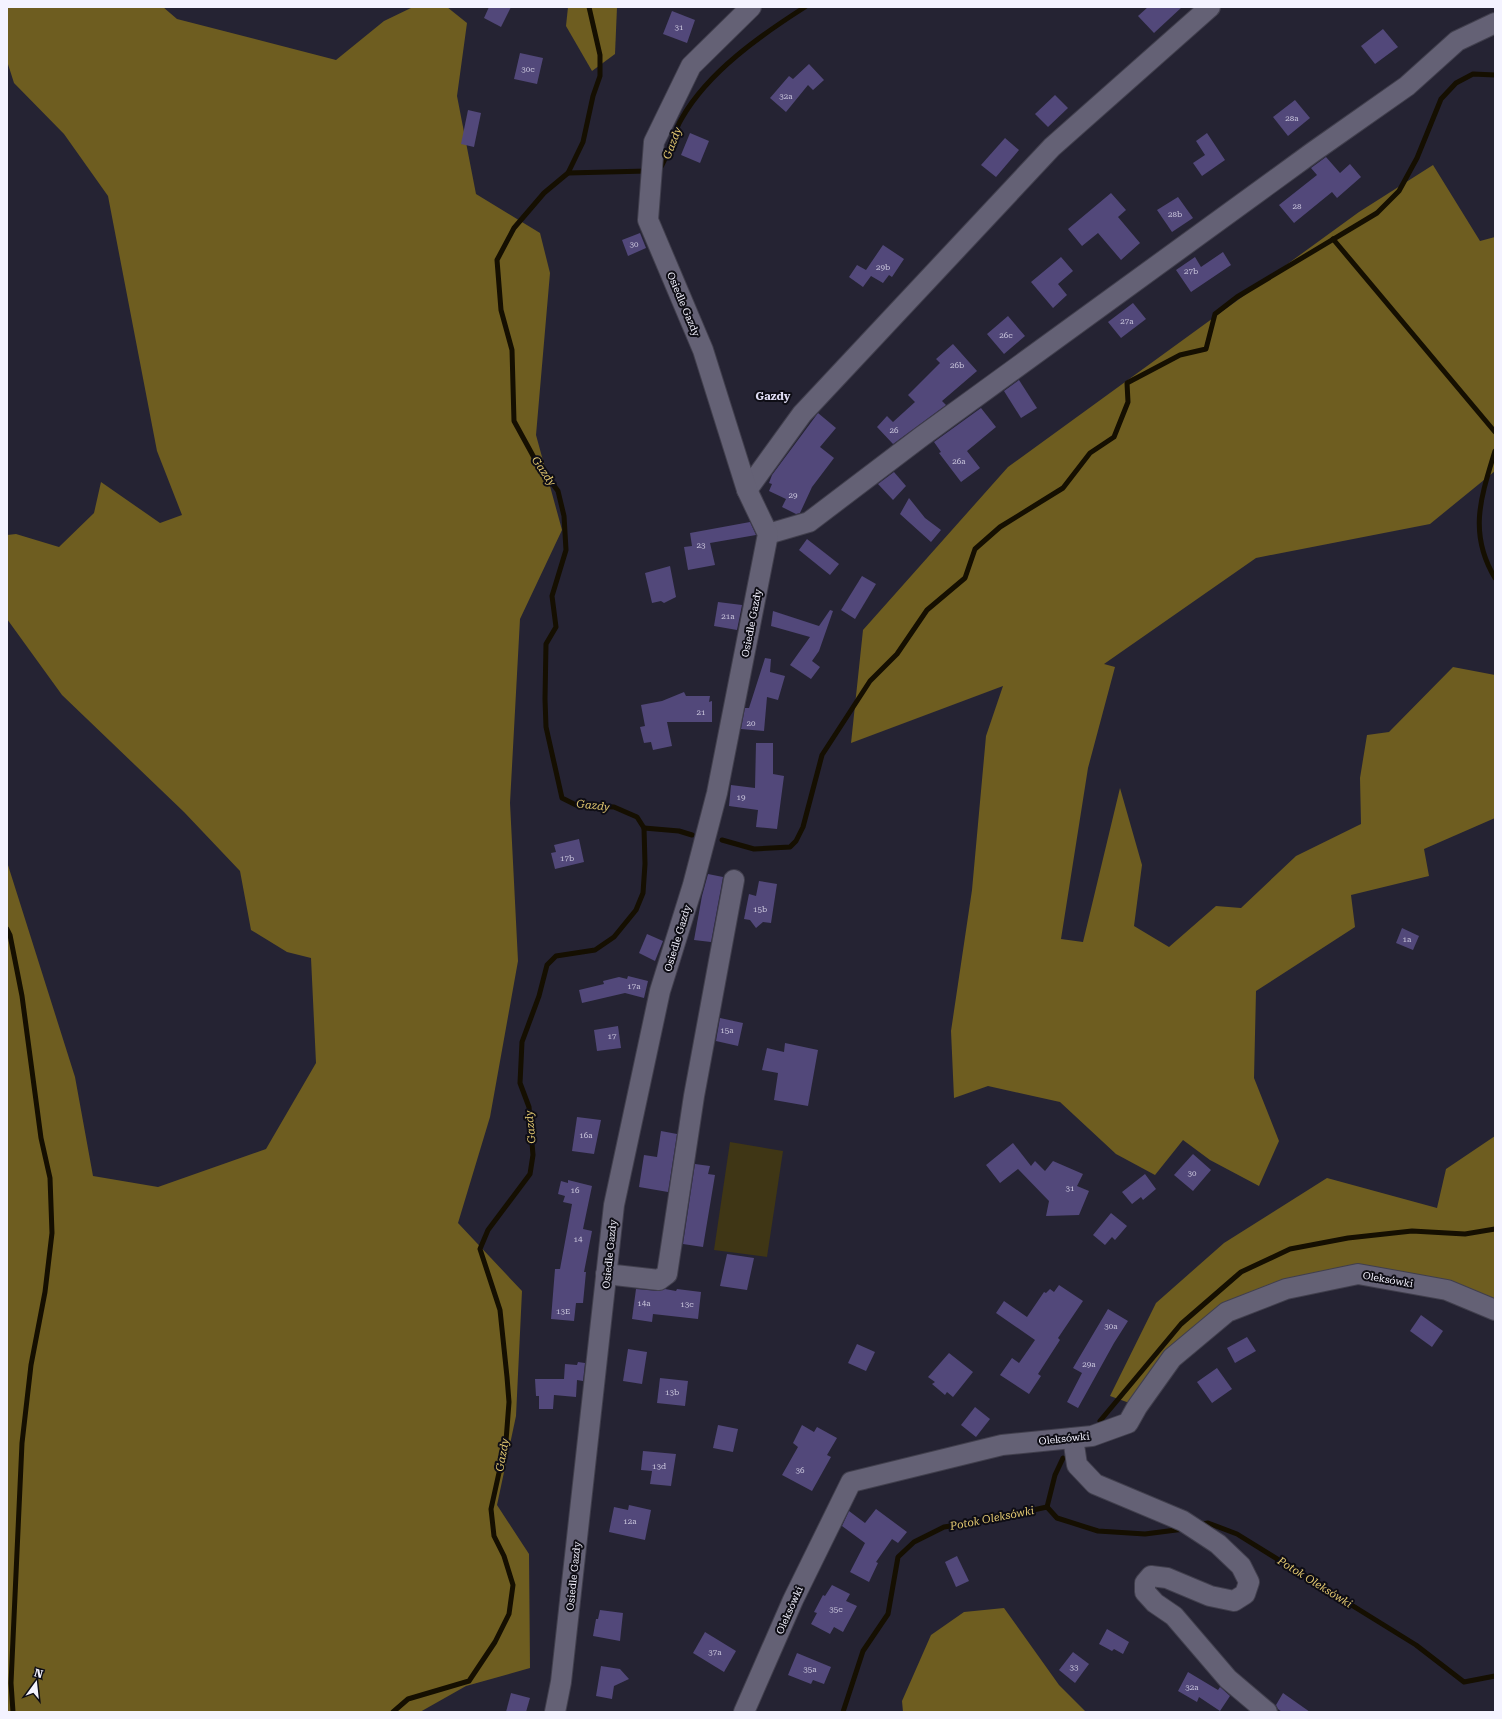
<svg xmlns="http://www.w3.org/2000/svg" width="1502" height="1719" font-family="'Roboto Serif',serif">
	<rect width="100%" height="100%" fill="#252333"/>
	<!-- green -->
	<path fill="#3f3615" d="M730,1142L783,1151L767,1257L714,1250Z"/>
	<!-- forest -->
	<g fill="#6e5d20">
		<path d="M7,7H163L177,19L336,60L384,21L413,7H447L467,23L457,96L476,194L540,233L550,273L536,435L562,530L520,619L510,803L518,961L490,1117L458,1223L522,1291L516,1416L497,1505L529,1554L530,1668L466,1686L420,1712H7V862L75,1077L93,1176L158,1187L266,1149L316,1063L311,958L287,952L251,930L240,871L184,812L62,695L7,619V535L16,534L59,547L94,513L101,482L160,523L182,515L157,451L108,196L64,134L14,83L7,61Z"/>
		<path d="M568,7H617L615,54L592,71L566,26Z"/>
		<path d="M1433,165L1480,241L1495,237V471L1430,524L1256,558L1104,664L1115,667L1088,768L1061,939L1083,942L1120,788L1142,865L1134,926L1169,947L1216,906L1241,908L1296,856L1361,824L1360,778L1367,735L1389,732L1453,667L1495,675V818L1424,849L1429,876L1351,895L1355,927L1256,991L1254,1078L1279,1141L1259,1186L1210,1160L1183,1140L1155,1175L1116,1154L1060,1102L988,1086L954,1098L951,1031L972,890L986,736L1003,686L851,743L863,630L1008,467L1359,212Z"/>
		<path d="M1495,1136V1301L1393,1270L1257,1291L1135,1405L1110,1396L1156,1303L1224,1243L1327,1178L1437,1208L1446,1169Z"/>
		<path d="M1004,1608L1059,1685L1086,1712H903L902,1701L931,1635L964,1612Z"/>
	</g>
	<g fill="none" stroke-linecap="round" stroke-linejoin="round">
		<!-- stream -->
		<g stroke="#150f01" stroke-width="5">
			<path d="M659,170C670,154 672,134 682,118C708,72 761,35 805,7"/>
			<path d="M568,173L583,142L593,96L600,76V55L589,7"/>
			<path d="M1333,239L1495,432"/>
			<path d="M1495,451C1481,497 1468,533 1495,578"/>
			<path d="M644,828L679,831L692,835"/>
			<path d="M722,840L754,849L790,847L796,841L803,827L822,755L870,681L897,654L927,610L965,578L975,549L1000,527L1063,488L1090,453L1114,437L1128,402L1127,383L1180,355L1206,349L1215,314L1237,297L1377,213L1399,191L1417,158L1441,99L1456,83L1473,74L1495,75"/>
			<path d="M7,929L10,935L22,996L41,1138L50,1178L52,1233L45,1292L31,1365L22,1443L11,1683L13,1712"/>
			<path d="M1100,1421L1181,1324L1241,1272L1290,1249L1348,1238L1412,1231L1465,1234L1495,1229"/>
			<path d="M1047,1507L1055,1475L1063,1458"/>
			<path d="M1199,1525L1208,1523L1237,1534L1416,1645L1464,1682L1495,1676"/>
			<path d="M393,1712L408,1699L469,1681L495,1642L509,1614L513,1585L504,1556L494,1536L491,1509L506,1441L509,1402L507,1377L500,1310L480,1249L488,1230L530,1174L533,1155L529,1107L520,1083L522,1042L539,996L547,965L556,956L595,950L614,937L636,910L643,893L645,864L644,828L637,817L614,807L576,805L562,798L546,727L545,699L546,644L556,627L552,596L566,550L564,516L558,491L537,463L514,421L512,350L501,310L497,260L514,228L544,193L568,173L647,171"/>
			<path d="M843,1712L863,1651L888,1614L898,1557L914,1542L944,1527L982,1521L1047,1507L1057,1518L1098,1531L1145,1534L1184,1529"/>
		</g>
	</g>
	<!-- building -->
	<g fill="#52487a">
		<path d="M489,7H511L501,27L484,18Z"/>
		<path d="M1148,7H1182L1154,33L1138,16Z"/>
		<path d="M672,11L695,20L687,43L663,34Z"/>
		<path d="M1383,29L1398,47L1375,64L1361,46Z"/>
		<path d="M520,53L543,58L537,84L514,79Z"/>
		<path d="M809,64L824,80L813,90L808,85L786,112L770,98L789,76L793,79Z"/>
		<path d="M1055,95L1068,108L1048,127L1035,114Z"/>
		<path d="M1295,100L1310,118L1288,136L1273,117Z"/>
		<path d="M468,110L481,113L474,147L461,144Z"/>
		<path d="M690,133L709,141L700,163L681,155Z"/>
		<path d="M1207,133L1225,160L1202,176L1193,163L1205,155L1196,141Z"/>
		<path d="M1005,138L1019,150L996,177L981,165Z"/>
		<path d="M1326,157L1340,173L1350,164L1361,177L1337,198L1332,192L1294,223L1279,205L1317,175L1311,168Z"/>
		<path d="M1111,193L1126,210L1118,217L1140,243L1121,260L1098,233L1082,246L1068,229Z"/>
		<path d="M1178,197L1193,218L1172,232L1157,210Z"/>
		<path d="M640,233L646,248L628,256L622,240Z"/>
		<path d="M883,245L904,259L892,277L889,275L883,283L871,276L863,287L849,277L857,265L866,270Z"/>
		<path d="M1223,252L1231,265L1191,292L1176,270L1195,257L1201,267Z"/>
		<path d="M1061,257L1073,271L1058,284L1067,295L1053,308L1031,282Z"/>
		<path d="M1133,303L1146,319L1121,338L1108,322Z"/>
		<path d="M1008,316L1025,336L1004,354L987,334Z"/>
		<path d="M953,344L977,371L942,401L946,405L893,444L877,427L887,416L893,422L915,402L908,395L940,363L936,359Z"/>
		<path d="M1019,380L1037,408L1021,418L1004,391Z"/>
		<path d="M981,408L996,427L967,451L980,468L961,482L939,453L941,452L934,442Z"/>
		<path d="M818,413L836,428L820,447L834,458L812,487L800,513L796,514L782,507L786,499L769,491L772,484L769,483L772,475Z"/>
		<path d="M894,472L906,486L893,500L878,484Z"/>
		<path d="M909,498L925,518L941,530L931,542L900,514Z"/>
		<path d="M750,522L756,535L710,543L715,565L688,570L684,547L692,546L690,533Z"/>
		<path d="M807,539L839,564L830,575L799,550Z"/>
		<path d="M670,566L676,597L664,603L661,601L652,603L645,573Z"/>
		<path d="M862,576L876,584L855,619L841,610Z"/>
		<path d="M718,602L742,605L737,630L714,626Z"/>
		<path d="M830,610L833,611L819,651L812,661L820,667L811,679L790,665L810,637L771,626L773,611L819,626Z"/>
		<path d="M765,658L771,659L770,672L785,676L778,700L767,697L764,731L741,729L745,708H749Z"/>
		<path d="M684,692L686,696H710L709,702L712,701V722H667L672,746L653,750L651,742L644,743L640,727L645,726L641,705L662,701Z"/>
		<path d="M756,743H773V774L784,776L777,829L756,827L758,810L729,806L731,785L755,788Z"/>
		<path d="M579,839L584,862L555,869L551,853L556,852L554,845Z"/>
		<path d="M708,874L723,877L711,942L694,940L702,896Z"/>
		<path d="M759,881L777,884L771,923L763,922L756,928L750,920L744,919L749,894L756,896Z"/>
		<path d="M1402,928L1419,936L1413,950L1396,943Z"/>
		<path d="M647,934L663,941L655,961L639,953Z"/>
		<path d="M628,976L648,981L644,998L625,993L582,1003L579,990L604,984L603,981L619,977L627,979Z"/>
		<path d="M720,1018L743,1023L738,1046L716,1041Z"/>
		<path d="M618,1026L621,1048L597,1051L594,1030Z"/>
		<path d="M785,1043L818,1050L808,1106L774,1100L778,1073L762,1070L767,1048L784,1052Z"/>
		<path d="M577,1117L601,1120L594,1154L572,1151Z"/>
		<path d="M661,1131L677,1134L668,1192L639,1187L644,1155L657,1157Z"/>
		<path d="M1013,1143L1031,1166L1035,1161L1045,1171L1053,1161L1083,1174L1077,1186L1089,1191L1079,1215L1046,1216L1049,1201L1018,1169L1000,1183L986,1165Z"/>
		<path d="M1193,1154L1211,1170L1193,1191L1174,1175Z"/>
		<path d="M695,1164L710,1166L708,1174L715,1175L703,1247L683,1244Z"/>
		<path d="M1145,1174L1156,1189L1143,1200L1141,1197L1132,1204L1122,1192Z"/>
		<path d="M568,1180L592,1186L583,1229L592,1231L584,1272H586L583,1303H576L574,1321L551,1319L555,1269H560L572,1204L563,1202L565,1196L558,1194L561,1181L568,1183Z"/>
		<path d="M1111,1213L1127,1226L1115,1240L1112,1237L1105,1245L1093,1235Z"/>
		<path d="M727,1254L754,1258L747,1290L720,1286Z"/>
		<path d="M1059,1285L1083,1301L1058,1338L1060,1340L1038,1374L1041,1376L1029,1394L1000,1375L1012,1358L1019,1363L1035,1340L996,1313L1004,1301L1027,1317L1044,1292L1046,1293L1050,1289L1054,1292Z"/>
		<path d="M636,1289L658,1291L665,1289L676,1291L677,1289L701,1292L698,1319L653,1314L652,1322L632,1319Z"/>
		<path d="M1108,1309L1128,1321L1114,1343L1078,1408L1067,1402L1082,1373L1073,1368Z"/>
		<path d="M1421,1315L1443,1331L1432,1347L1410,1331Z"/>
		<path d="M1247,1337L1256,1351L1235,1363L1227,1348Z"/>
		<path d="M857,1344L875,1352L866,1371L848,1363Z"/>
		<path d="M628,1349L647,1352L642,1384L623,1381Z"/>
		<path d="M949,1353L973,1372L953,1397L947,1392L945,1395L932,1384L935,1382L928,1377Z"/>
		<path d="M578,1362L585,1363L583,1381L577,1380L576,1397L554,1395L553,1409H539V1396H536L535,1379H564L565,1364L577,1365Z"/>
		<path d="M1217,1368L1232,1389L1212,1403L1197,1382Z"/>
		<path d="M660,1378L688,1381L685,1406L657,1403Z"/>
		<path d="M975,1407L990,1419L976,1437L961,1425Z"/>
		<path d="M718,1425L738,1429L733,1452L713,1448Z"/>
		<path d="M802,1425L814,1432L817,1427L837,1438L827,1455L831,1457L812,1491L782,1475L798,1447L793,1443Z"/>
		<path d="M643,1451L676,1454L671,1486L650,1484L652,1471L641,1470Z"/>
		<path d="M629,1505L651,1510L645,1540L609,1532L614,1507L628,1510Z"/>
		<path d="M876,1509L907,1532L898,1543L892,1539L876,1562L878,1563L869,1582L850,1572L865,1543L842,1526L849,1511L865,1523Z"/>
		<path d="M957,1556L969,1581L956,1587L945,1562Z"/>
		<path d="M832,1585L850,1594L846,1601L857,1606L843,1632L834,1627L830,1634L811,1624L817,1613L814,1612L823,1595L825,1596Z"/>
		<path d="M600,1610L623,1613L620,1641L593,1636L596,1619H598Z"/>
		<path d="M1107,1629L1129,1642L1123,1654L1114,1649L1112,1651L1099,1644Z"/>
		<path d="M705,1632L736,1651L724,1672L693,1653Z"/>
		<path d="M1073,1652L1089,1664L1075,1683L1059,1670Z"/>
		<path d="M797,1653L831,1667L824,1684L813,1680L811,1684L788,1675Z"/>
		<path d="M601,1666L620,1669L629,1679L614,1686L612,1699L596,1696Z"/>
		<path d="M1188,1672L1218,1690L1220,1687L1230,1696L1220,1711L1199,1697L1197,1702L1178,1691Z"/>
		<path d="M511,1693L530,1698L526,1712H506Z"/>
		<path d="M1283,1693L1310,1712H1282L1278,1709L1276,1705Z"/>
	</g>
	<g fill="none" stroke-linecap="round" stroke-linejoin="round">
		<!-- minor casing -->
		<g stroke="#413f4d" stroke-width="22">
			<g id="minor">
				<path d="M747,490L802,414L1052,147L1210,7"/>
				<path d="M768,534L809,522L921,437L1313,152L1407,86L1457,41L1495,23"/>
				<path d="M606,1274L659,1280L667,1274L694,1096L734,880"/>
				<path d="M1073,1438L1077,1465L1095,1484L1183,1521L1218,1544L1241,1566L1249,1582L1245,1594L1234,1601L1210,1596L1167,1578L1151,1576L1145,1583V1592L1155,1603L1174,1616L1228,1679L1267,1712"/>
				<path d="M555,1712L561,1682L614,1205L660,991L693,885L717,793L768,534L747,490L703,350L648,220L654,142L691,66L751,7"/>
				<path d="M744,1712L793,1600L851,1482L1002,1445L1092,1436L1128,1423L1137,1407L1172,1358L1227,1312L1286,1289L1358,1274L1447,1290L1495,1310"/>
			</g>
		</g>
		<!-- minor -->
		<use href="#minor" stroke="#646175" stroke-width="20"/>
	</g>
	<g text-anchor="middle" stroke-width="4" stroke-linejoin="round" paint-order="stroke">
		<!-- number labels -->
		<g font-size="8" fill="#ccc8de">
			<text x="679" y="30">31</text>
			<text x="528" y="72">30c</text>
			<text x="786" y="99">32a</text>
			<text x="1292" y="121">28a</text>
			<text x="1297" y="209">28</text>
			<text x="1175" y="217">28b</text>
			<text x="634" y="247">30</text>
			<text x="883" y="270">29b</text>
			<text x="1191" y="274">27b</text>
			<text x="1127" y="324">27a</text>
			<text x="1006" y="338">26c</text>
			<text x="957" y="368">26b</text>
			<text x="894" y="433">26</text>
			<text x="959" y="464">26a</text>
			<text x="793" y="498">29</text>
			<text x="701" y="548">23</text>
			<text x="728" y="619">21a</text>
			<text x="701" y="715">21</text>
			<text x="751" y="726">20</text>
			<text x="741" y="800">19</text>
			<text x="567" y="861">17b</text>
			<text x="760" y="912">15b</text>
			<text x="1407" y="942">1a</text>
			<text x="634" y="989">17a</text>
			<text x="727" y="1033">15a</text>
			<text x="612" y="1039">17</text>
			<text x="586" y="1138">16a</text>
			<text x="1192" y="1176">30</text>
			<text x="1070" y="1191">31</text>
			<text x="575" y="1193">16</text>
			<text x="578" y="1242">14</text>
			<text x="644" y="1306">14a</text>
			<text x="687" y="1307">13c</text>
			<text x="563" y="1314">13E</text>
			<text x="1111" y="1329">30a</text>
			<text x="1089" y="1367">29a</text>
			<text x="672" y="1395">13b</text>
			<text x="659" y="1469">13d</text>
			<text x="800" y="1473">36</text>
			<text x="630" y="1524">12a</text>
			<text x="836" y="1612">35c</text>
			<text x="715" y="1655">37a</text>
			<text x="1074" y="1670">33</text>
			<text x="810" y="1672">35a</text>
			<text x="1192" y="1690">32a</text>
		</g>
		<!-- street labels -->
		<g font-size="10" fill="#f4f3ff" stroke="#0e0d15">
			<text transform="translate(684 304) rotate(67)" y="4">Osiedle Gazdy</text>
			<text transform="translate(751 623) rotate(-79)" y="4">Osiedle Gazdy</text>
			<text transform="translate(677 938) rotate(-73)" y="4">Osiedle Gazdy</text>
			<text transform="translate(609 1254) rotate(-84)" y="4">Osiedle Gazdy</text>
			<text transform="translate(1388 1279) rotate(10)" y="4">Oleksówki</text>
			<text transform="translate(1064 1438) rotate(-6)" y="4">Oleksówki</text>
			<text transform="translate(573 1576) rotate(-84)" y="4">Osiedle Gazdy</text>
			<text transform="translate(789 1610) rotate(-66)" y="4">Oleksówki</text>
		</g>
		<!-- water labels -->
		<g font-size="11" font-style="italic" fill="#e4c971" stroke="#0e0d15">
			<text transform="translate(672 143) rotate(-69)" y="4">Gazdy</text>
			<text transform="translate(544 471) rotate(55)" y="4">Gazdy</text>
			<text transform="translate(593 805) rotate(6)" y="4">Gazdy</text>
			<text transform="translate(530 1127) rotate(-95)" y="4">Gazdy</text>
			<text transform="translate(502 1455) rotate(-80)" y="4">Gazdy</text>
			<text transform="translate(992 1518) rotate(-11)" y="4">Potok Oleksówki</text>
			<text transform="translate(1315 1582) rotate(32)" y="4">Potok Oleksówki</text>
		</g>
		<!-- neighbourhood labels -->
		<g font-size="11" font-weight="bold" fill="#dfdcf3" stroke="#0e0d15">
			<text x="773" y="400">Gazdy</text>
		</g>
	</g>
	<!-- border -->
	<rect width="1502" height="1719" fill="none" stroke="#f4f3ff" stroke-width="16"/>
	<!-- north arrow -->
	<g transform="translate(36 1683) rotate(15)" stroke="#0e0d15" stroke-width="3" paint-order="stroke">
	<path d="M0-3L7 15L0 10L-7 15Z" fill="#f4f3ff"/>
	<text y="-6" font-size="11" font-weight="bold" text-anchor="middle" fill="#f4f3ff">N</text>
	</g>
</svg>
